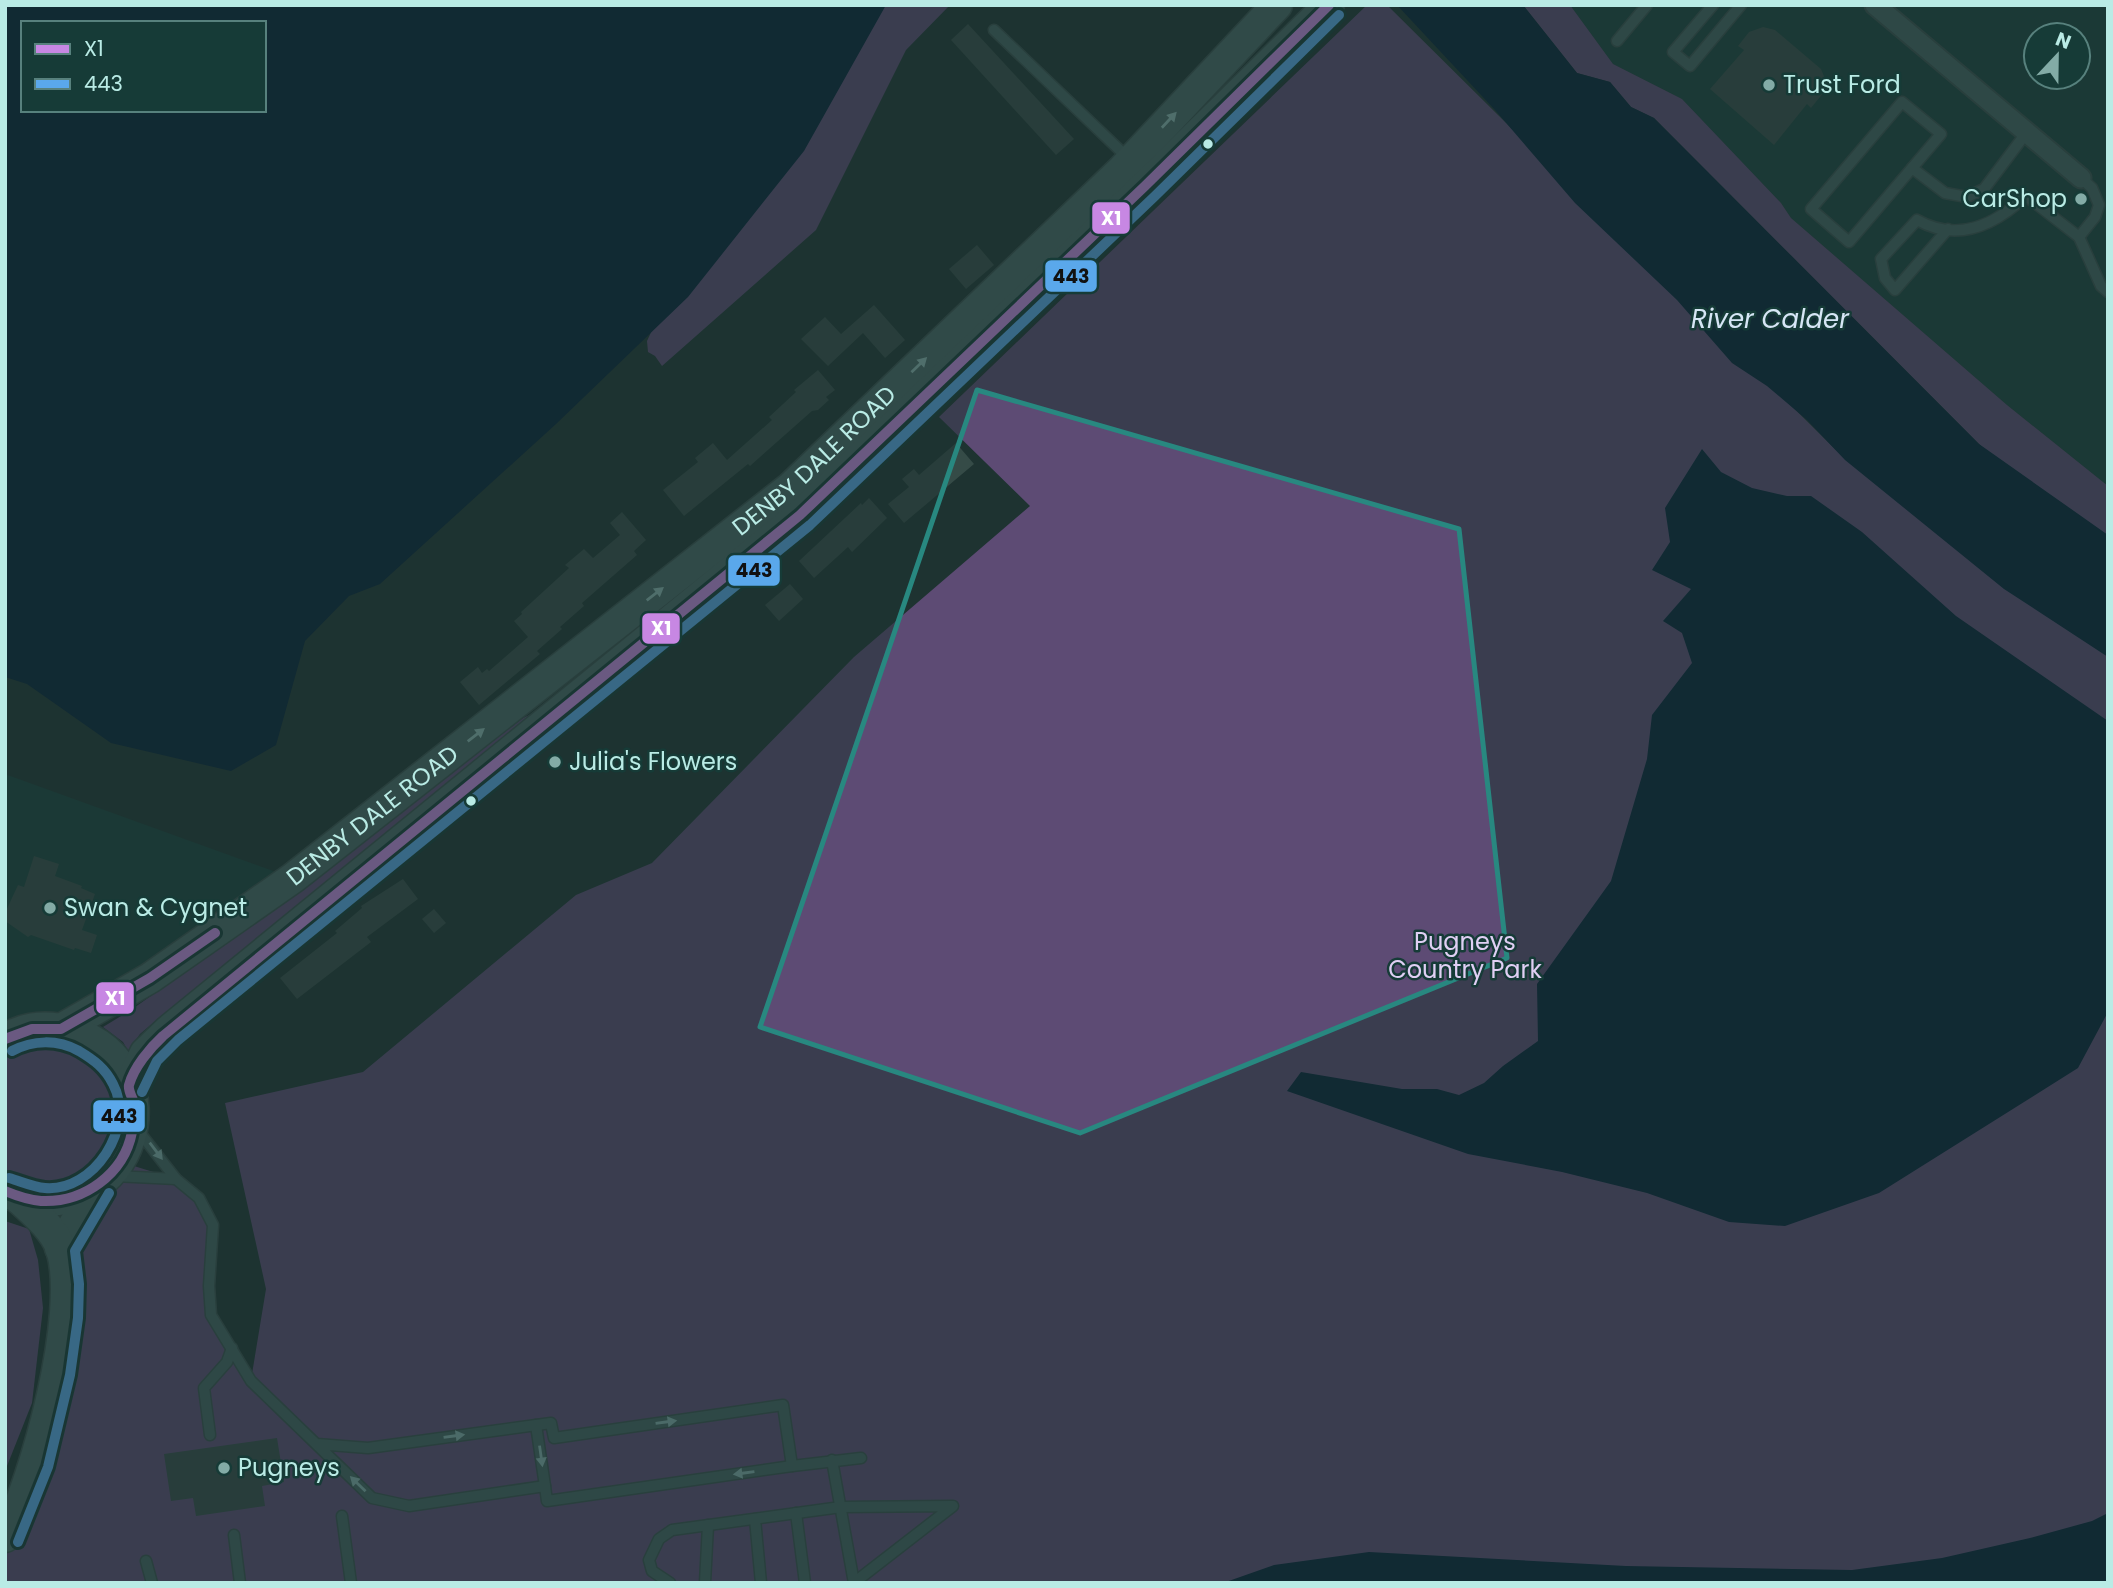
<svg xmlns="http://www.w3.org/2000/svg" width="2113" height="1588" font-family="Poppins,sans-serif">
	<rect width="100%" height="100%" fill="#1e3331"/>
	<!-- built -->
	<g fill="#1a403c" fill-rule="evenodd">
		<path d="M1570,5H2108V486L2007,405L1791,218L1781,203L1682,99L1613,64ZM2036,35H2078V77H2036Z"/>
		<path d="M5,774L293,878L150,978L5,1039Z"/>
	</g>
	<!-- green -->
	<g fill="#5d4b74">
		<path d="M883,5H950L906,50L816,230L662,366L655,356L648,352L647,341L654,326Z"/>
		<path d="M1367,5H1387L1836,450L2108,626V1583H5V1537L65,1285L96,1188L5,1191V1039L32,1029L119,1066L121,1162L176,1179L199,1198L213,1225L211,1315L251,1380L266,1289L225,1103L363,1072L576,895L652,863L854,657L1030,506L939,417Z"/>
		<path d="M1523,5H1570L1613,64L1682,99L1781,203L1791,218L2007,405L2108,486V536L1982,447L1654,118L1631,107L1610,82L1577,73Z"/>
		<path d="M542,709L288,917L160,1017L140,1034L128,1051L123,1042L103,1027L131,1010L179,976L523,718Z"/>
		<path d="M5,1221L29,1229L38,1260L43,1308L32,1403L5,1471Z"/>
	</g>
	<!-- water -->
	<g fill="#031f36" fill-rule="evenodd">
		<path d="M5,5H886L804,151L688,297L556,424L380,584L349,596L305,641L276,745L231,771L111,743L27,684L5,677ZM23,23H264V110H23Z"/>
		<path d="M1397,5H1523L1577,73L1610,82L1631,107L1654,118L1979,444L2108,535V657L2004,589L1845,460L1807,420L1767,386L1732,363L1677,300L1575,203L1495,110Z"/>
		<path d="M1702,449L1721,472L1752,488L1787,496H1811L1862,532L1956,616L2108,721V1012L2078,1068L1879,1193L1785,1226L1729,1222L1647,1193L1562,1172L1468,1154L1287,1091L1301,1072L1402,1089H1437L1459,1095L1484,1083L1503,1066L1538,1041L1537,984L1611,881L1647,759L1652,715L1692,663L1682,633L1663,621L1691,589L1652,570L1670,542L1665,508Z"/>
		<path d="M2108,1513V1583H1223L1274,1565L1369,1552L1626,1566L1852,1570L1942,1558L2030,1538L2092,1521Z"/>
	</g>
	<!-- building -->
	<g fill="#354b47">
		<path d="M968,24L1074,139L1056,155L951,40Z"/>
		<path d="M1763,27L1775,30L1821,69L1826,81L1824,92L1811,108L1807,104L1774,145L1710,89L1744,50L1738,46L1749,32Z"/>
		<path d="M977,245L994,265L966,289L949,269Z"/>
		<path d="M874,305L905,340L885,358L863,333L828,366L801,339L825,317L841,334Z"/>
		<path d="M818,370L835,390L826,397L829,400L818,410L812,411L750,466L748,464L684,516L663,490L698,462L695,458L713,443L727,460L772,420L769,417L796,392L794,390Z"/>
		<path d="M956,443L974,464L904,523L888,504L909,487L902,479L914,469L919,475Z"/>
		<path d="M869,498L887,518L852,552L848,547L814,578L799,561L861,503L862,505Z"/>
		<path d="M622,512L646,540L634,551L637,555L582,603L584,606L560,627L562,629L537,651L540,654L479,705L460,682L478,667L482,673L487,669L489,671L528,637L514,621L522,614L521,612L569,568L565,565L584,549L593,558L620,535L610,523Z"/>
		<path d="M790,584L803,599L779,621L765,605Z"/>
		<path d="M34,856L59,864L55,876L82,886L81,888L95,894L82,930L97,935L91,953L75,948L74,950L31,935L28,937L5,921V913L18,885L24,887Z"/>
		<path d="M403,879L418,899L367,937L371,942L297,999L280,978L337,933L335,931L362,908L361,906Z"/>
		<path d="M434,909L446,923L434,933L422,919Z"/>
		<path d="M277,1438L284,1482L262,1486L265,1506L196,1516L193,1498L171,1501L164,1454Z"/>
	</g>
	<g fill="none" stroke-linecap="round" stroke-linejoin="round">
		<!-- service casing -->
		<g stroke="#384f4d" stroke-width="13">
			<g id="service">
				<path d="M1713,5L1673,52L1690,66L1741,5"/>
				<path d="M994,30L1128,158"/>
				<path d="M1617,41L1647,5"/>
				<path d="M1902,102L1941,134L1849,242L1811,209Z"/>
				<path d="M1912,168L1945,193L1967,197L1984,189L2027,132"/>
				<path d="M1948,229L1895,290L1885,278L1881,259L1917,220C1958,243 1995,225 2026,196L2079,237L2101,286L2108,292"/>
				<path d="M2079,237L2095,217L2099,205L2092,188L2081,178"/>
				<path d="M137,1129L176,1179L199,1198L213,1225L209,1286L211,1315L251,1381L372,1498L409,1506L545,1486L547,1501L792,1466L783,1405L554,1438L551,1423L368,1448L317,1444"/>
				<path d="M114,1176L176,1179"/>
				<path d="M536,1425L545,1486"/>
				<path d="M210,1435L204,1388L227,1362L232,1348"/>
				<path d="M832,1460L854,1583"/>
				<path d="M792,1466L861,1458"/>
				<path d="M796,1513L805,1583"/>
				<path d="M342,1516L351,1583"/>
				<path d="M755,1519L761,1583"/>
				<path d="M234,1535L240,1583"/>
				<path d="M146,1561L152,1583"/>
				<path d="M670,1583L652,1571L649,1560L659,1539L672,1530L841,1507L953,1506L855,1582"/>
				<path d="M705,1583L708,1525"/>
			</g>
		</g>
		<!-- minor casing -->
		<g stroke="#384f4d" stroke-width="23">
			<path id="minor" d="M1875,5L2081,178"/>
		</g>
		<!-- primary casing -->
		<g stroke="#384f4d" stroke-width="33">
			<g id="primary">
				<path id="s1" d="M61,1029L150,978L293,878L791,487L1122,170L1277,5"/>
				<path d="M5,1039C26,1026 50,1025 73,1032C180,1066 136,1230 15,1196"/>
				<path d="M129,1086L145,1053L169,1030L800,515L1145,186L1329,5"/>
				<path d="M60,1248L97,1186"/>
				<path d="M5,1537C36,1479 81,1312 61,1249C54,1228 31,1210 16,1196"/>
			</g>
		</g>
		<!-- service -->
		<use href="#service" stroke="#446361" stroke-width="10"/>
		<!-- minor -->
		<use href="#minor" stroke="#446361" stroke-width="19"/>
		<!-- primary -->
		<use href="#primary" stroke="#486664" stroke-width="30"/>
		<!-- bus-1 casing -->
		<g stroke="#163b37" stroke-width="16">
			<g id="bus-1">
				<path d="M5,1039L32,1029H61L150,978L215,933"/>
				<path d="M5,1191C17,1196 29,1200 41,1201C84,1203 124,1174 132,1132C134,1122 135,1110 133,1100C131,1095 128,1090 129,1085C134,1067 150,1048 163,1036L800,515L1145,186L1329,5"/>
			</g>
		</g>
		<!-- bus-2 casing -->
		<g stroke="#163b37" stroke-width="16">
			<g id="bus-2">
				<path d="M142,1092L157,1061L178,1040L810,525L1155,196L1339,15"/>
				<path d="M9,1178C20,1181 33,1187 45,1188C94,1192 136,1127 113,1084C105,1068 94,1060 79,1051C57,1039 33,1040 12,1051"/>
				<path d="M18,1542L48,1467L70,1375L78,1318L79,1284L75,1251L109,1193"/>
			</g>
		</g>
		<!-- bus-1 -->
		<use href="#bus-1" stroke="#c787e3" stroke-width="10"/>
		<!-- bus-2 -->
		<use href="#bus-2" stroke="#5aa8eb" stroke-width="10"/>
	</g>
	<!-- one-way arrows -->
	<defs><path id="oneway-solid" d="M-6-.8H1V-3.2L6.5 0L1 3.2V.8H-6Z" transform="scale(1.75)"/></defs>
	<g fill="#8cb6b1">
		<use href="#oneway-solid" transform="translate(1169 120) rotate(-47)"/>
		<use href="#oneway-solid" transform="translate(919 365) rotate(-44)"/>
		<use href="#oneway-solid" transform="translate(655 594) rotate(-38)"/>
		<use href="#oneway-solid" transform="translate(476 735) rotate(-38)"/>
	</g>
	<g fill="#84aeaa">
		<use href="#oneway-solid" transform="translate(156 1151) rotate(53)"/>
		<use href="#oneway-solid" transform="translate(666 1422) rotate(-8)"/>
		<use href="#oneway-solid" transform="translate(454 1436) rotate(-8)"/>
		<use href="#oneway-solid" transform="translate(541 1456) rotate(82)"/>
		<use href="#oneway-solid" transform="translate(744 1473) rotate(172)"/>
		<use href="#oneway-solid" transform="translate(358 1484) rotate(-136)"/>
	</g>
	<!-- marked area -->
	<path d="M0 0H2113V1588H0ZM977,390L1459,529L1507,958L1080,1133L760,1027Z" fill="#1e3331" fill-opacity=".55" fill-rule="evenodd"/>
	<path fill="none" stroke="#288880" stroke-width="5" stroke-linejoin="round" d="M977,390L1459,529L1507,958L1080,1133L760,1027Z"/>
	<!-- markers -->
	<g fill="#83aba6" stroke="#163b37" stroke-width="2.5">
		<circle cx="1769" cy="85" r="7"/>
		<circle cx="2081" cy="199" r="7"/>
		<circle cx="555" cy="762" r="7"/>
		<circle cx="50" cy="908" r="7"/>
		<circle cx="224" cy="1468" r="7"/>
	</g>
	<g fill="#b9ebe5" stroke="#163b37" stroke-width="2.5">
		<circle cx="1208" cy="144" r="6"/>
		<circle cx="471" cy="801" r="6"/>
	</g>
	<g text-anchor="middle" stroke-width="5" stroke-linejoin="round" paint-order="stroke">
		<!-- poi labels -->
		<g font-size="24" fill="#b9ebe5" stroke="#163b37" text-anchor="start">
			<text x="1783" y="93">Trust Ford</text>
			<text x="2067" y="207" text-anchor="end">CarShop</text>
			<text x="569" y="770">Julia's Flowers</text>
			<text x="64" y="916">Swan &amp; Cygnet</text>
			<text x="238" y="1476">Pugneys</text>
		</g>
		<!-- street labels -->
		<g font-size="24" fill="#b9ebe5" stroke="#163b37">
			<text dy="8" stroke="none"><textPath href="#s1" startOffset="945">DENBY DALE ROAD</textPath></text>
			<text dy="8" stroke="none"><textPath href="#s1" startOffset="378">DENBY DALE ROAD</textPath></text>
		</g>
		<!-- park labels -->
		<g font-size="24" fill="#e0cff4" stroke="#163b37">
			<text x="1465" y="950">Pugneys<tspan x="1465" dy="28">Country Park</tspan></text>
		</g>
		<!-- water labels -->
		<g font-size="26" font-style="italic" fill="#d6e6f5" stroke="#163b37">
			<text x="1770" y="328">River Calder</text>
		</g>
	</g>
	<g stroke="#163b37" stroke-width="2.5">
		<rect x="1091" y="201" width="40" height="34" rx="7" fill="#c787e3"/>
		<rect x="1044" y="259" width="54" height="34" rx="7" fill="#5aa8eb"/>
		<rect x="727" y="554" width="54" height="33" rx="7" fill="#5aa8eb"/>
		<rect x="641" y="612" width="40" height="33" rx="7" fill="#c787e3"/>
		<rect x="95" y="981" width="40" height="34" rx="7" fill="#c787e3"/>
		<rect x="92" y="1099" width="54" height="34" rx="7" fill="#5aa8eb"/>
	</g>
	<g font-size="19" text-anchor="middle" font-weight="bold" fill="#fff">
		<text x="1111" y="225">X1</text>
		<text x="661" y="635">X1</text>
		<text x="115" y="1005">X1</text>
	</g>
	<g font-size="19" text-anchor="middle" font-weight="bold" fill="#111">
		<text x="1071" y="283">443</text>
		<text x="754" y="577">443</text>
		<text x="119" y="1123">443</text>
	</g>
	<!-- border -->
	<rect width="2113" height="1588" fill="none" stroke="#b9ebe5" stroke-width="14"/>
	<!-- legend -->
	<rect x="21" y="21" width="245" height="91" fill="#163b37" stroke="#57817d" stroke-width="2"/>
	<rect x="35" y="44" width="35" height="10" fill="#c787e3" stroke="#57817d" stroke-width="2"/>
	<text x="84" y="56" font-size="21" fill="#b9ebe5">X1</text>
	<rect x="35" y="79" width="35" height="10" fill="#5aa8eb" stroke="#57817d" stroke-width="2"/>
	<text x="84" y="91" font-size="21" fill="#b9ebe5">443</text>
	<!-- north arrow -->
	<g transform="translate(2057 56) rotate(22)"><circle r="33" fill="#163b37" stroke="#57817d" stroke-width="2"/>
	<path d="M0-5L12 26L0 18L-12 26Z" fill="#83aba6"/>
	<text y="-10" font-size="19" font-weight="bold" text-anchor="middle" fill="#b9ebe5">N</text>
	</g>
</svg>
